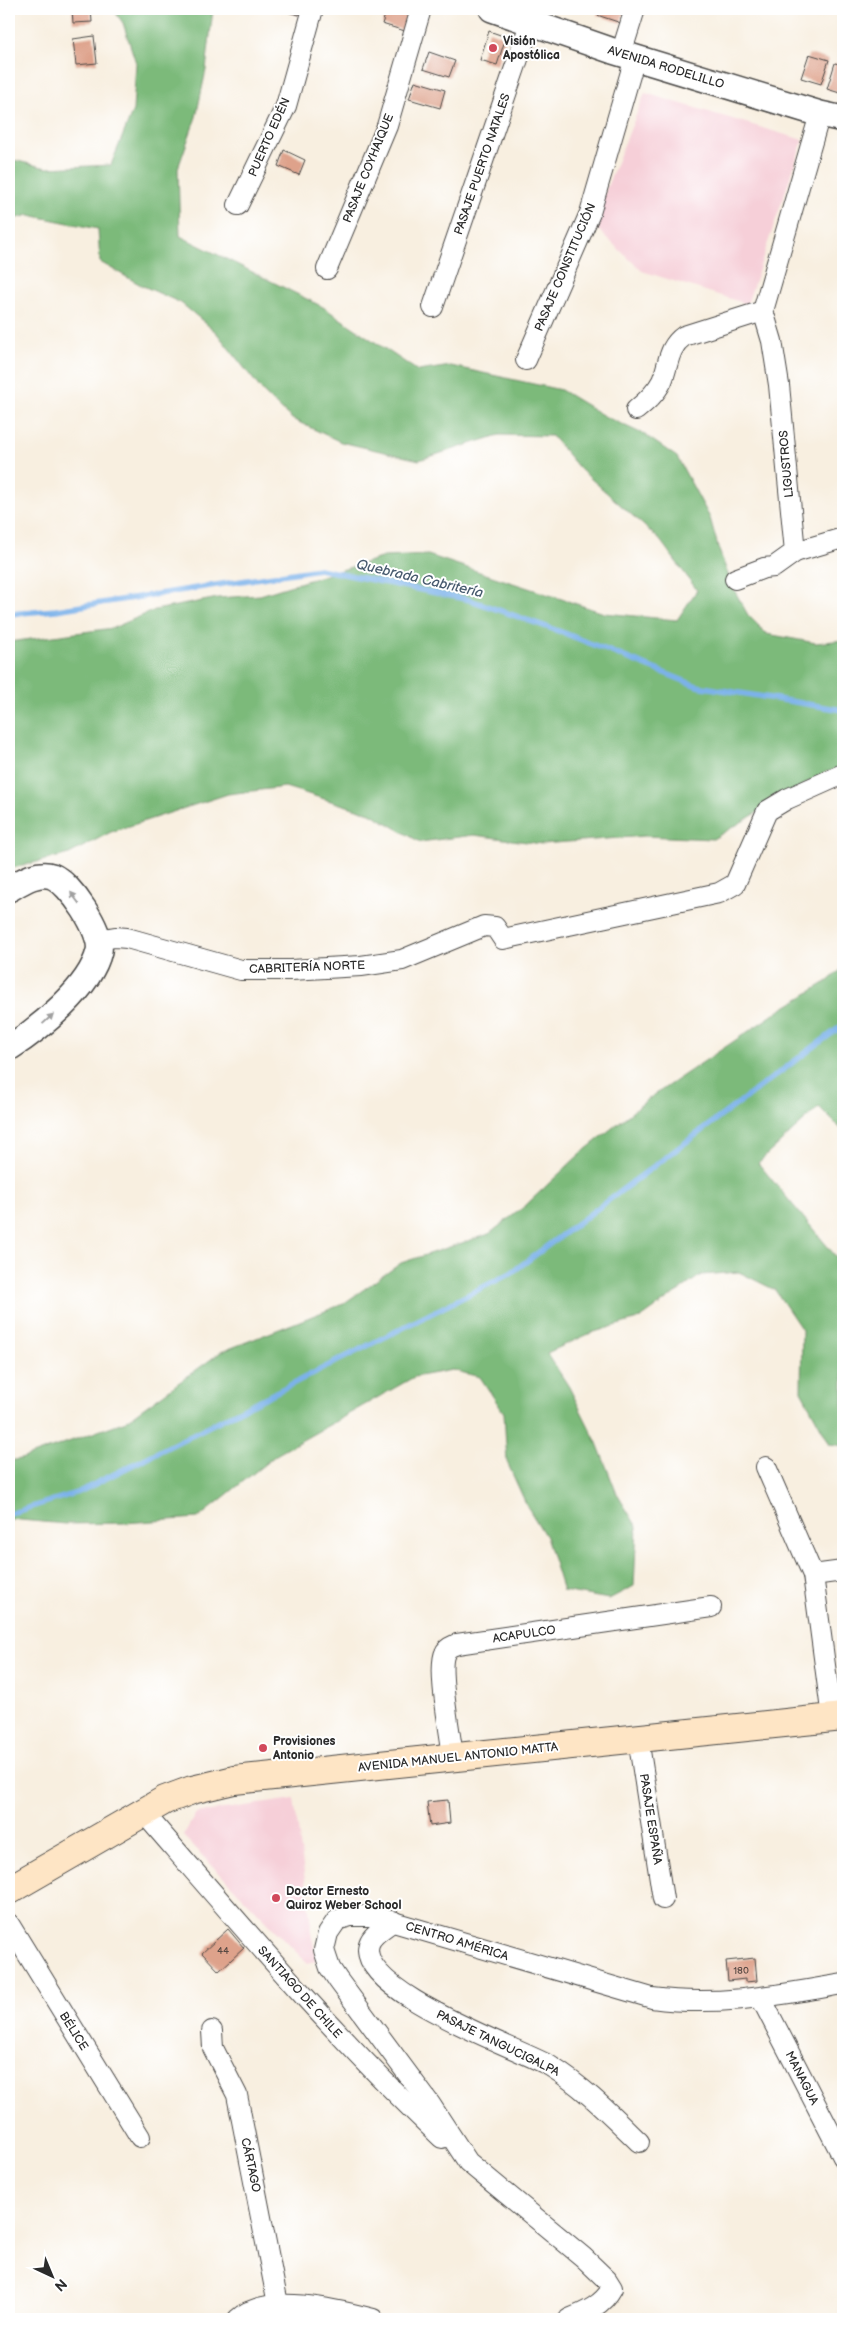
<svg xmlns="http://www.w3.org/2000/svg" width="852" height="2328" font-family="'Balsamiq Sans',sans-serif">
	<rect width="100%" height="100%" fill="#fff"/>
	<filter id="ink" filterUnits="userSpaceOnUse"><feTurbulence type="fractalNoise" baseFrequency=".02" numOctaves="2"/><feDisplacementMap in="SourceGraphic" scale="10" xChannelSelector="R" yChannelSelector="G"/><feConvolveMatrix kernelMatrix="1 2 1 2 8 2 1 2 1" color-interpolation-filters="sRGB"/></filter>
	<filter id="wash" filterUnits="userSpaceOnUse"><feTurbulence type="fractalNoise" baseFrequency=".0096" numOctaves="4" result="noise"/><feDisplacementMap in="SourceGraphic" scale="20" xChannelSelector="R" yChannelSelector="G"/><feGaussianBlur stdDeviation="1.12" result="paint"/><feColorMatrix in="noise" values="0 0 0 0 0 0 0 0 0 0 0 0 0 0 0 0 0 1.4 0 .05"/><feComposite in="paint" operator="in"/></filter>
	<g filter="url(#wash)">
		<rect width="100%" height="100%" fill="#f8efe0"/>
		<!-- built -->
		<g fill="#f6cfd8">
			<path d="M645,93L803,140L747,304L642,271L592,224Z"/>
			<path d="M294,1799L316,1961L307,1963L183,1836L196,1813Z"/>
		</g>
		<!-- forest -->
		<g fill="#7cba7a" stroke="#547252">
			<path d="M113,9H213L206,70L196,117L178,168L180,236L323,307L418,371L451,366L561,390L604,416L645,435L677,457L710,518L719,550L733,588L748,615L767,634L816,643L843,640V769L825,772L713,839L645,836L542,844L474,835L420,842L370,813L285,787L228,794L111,832L69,854L9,869V642L113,628L155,610L218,598L260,595L384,557L428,555L604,613L677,620L697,590L660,540L580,469L552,436L499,435L419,460L341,442L292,419L264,393L216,332L181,303L141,285L100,262L98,229L29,215L9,220V159L47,168L111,165L133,110L136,63L123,23Z"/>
			<path d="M843,968V1131L819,1107L758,1163L843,1265V1446L830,1444L801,1391L802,1330L775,1290L739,1272L701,1275L641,1318L591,1333L547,1353L569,1387L597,1443L617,1494L637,1527L634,1586L609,1599L563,1591L546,1537L527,1506L507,1462L504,1413L480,1377L452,1370L414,1377L276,1455L198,1518L124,1523L65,1524L9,1519V1461L21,1459L126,1421L221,1352L343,1304L401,1263L489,1234L525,1206L580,1154L647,1100L774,1014L828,981Z"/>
		</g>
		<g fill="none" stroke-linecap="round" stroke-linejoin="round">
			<!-- stream -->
			<g stroke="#7bb2ea" stroke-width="5.5">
				<path d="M9,614L56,610L319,569L470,600L564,633L697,686L843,710"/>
				<path d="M9,1514L79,1492L511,1273L843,1025"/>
			</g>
		</g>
		<g id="blocks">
			<!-- building -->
			<g fill="#dea28b">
				<path d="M72,9H91L92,22L73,23Z"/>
				<path d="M275,9H300L299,15Z"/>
				<path d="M387,9L412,10L405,31L382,24Z"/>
				<path d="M599,9H625L621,23L597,15Z"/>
				<path d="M489,31L506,37L497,65L480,60Z"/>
				<path d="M94,36L97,63L76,65L73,39Z"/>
				<path d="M429,52L455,61L449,77L423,69Z"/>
				<path d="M809,54L829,60L821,84L801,78Z"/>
				<path d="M835,63L843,65V94L827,89Z"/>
				<path d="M415,81L445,90L440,108L409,99Z"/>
				<path d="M284,150L305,160L299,175L278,166Z"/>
				<path d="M448,1800L450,1823L430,1826L427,1802Z"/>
				<path d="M228,1929L244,1948L219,1971L202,1953Z"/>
				<path d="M755,1958L757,1981L745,1982V1979L728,1981L726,1961Z"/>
			</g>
		</g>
	</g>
	<g filter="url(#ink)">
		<use href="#blocks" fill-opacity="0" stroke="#4a4846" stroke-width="1"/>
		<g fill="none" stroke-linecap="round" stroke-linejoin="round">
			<!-- minor casing -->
			<g stroke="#4a4846" stroke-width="22">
				<g id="minor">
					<path d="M621,54L635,9"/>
					<path d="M238,205L286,106L313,9"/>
					<path d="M327,269L387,126L421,9"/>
					<path d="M433,307L531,21"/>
					<path d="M526,360L590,213L635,58"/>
					<path d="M636,410C647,401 656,393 662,381C669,364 668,347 684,336L763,311"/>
					<path d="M795,552L843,538"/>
					<path d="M735,579L764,568L774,567L795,552L779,385L772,341L763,311L820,114"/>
					<path d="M98,940L115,937L127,938L241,970H291L361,966L402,960L484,926L495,927L503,939L719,893L735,884L767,811L787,799L843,774"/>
					<path d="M766,1467L813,1575L832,1718"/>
					<path d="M813,1575L843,1571"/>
					<path d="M638,1738L663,1899"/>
					<path d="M453,1757C451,1736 437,1669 445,1653C447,1647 453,1646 457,1644L711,1607"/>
					<path d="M143,1812C240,1924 335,2037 442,2138"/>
					<path d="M393,1921C386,1927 372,1934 369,1944C354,1991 519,2048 550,2066C584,2087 611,2115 639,2142"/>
					<path d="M9,1924L140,2137"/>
					<path d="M761,1998L843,2157"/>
					<path d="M212,2031L213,2048L237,2095L278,2304"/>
					<path d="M238,2319C266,2292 338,2310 373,2319"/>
					<path d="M569,2319C586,2312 603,2305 612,2288L607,2280L583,2257L468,2162L430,2104L338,1980L330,1968L324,1950L328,1933L337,1920L351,1916H373L652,1998C718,2007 778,1995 843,1984"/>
				</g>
			</g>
			<!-- tertiary casing -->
			<g stroke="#4a4846" stroke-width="28">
				<g id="tertiary">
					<path d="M492,9L613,51L820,114L843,119"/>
					<path d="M9,889C21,882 37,871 52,876C70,883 103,932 99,951C91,987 39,1029 9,1048"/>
				</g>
			</g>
			<!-- secondary casing -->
			<g stroke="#4a4846" stroke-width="30">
				<path id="secondary" d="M9,1890L165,1800L192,1790L234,1780L843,1717"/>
			</g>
			<!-- minor -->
			<use href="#minor" stroke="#fff" stroke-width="20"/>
			<!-- tertiary -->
			<use href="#tertiary" stroke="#fff" stroke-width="25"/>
			<!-- secondary -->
			<use href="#secondary" stroke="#fee5c5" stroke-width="28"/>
		</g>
		<!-- one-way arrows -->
		<defs><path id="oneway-solid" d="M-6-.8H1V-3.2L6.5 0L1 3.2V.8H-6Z" transform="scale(1.25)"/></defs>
		<g fill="#a0a0a0">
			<use href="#oneway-solid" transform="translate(75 898) rotate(-127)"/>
			<use href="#oneway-solid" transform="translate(48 1019) rotate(-43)"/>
		</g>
	</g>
	<!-- markers -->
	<g fill="#d1495b" stroke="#fff" stroke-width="2">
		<circle cx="493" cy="48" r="5"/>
		<circle cx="263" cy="1748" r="5"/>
		<circle cx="276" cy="1898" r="5"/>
	</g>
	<g text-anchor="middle" stroke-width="4" stroke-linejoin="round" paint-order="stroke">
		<!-- number labels -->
		<g font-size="10" fill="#584943">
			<text x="223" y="1954">44</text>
			<text x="741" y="1974">180</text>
		</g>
		<!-- poi labels -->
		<g font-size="12" font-weight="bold" fill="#2b2b2b" stroke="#fff" text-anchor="start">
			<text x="503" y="45">Visión<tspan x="503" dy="14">Apostólica</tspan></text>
			<text x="273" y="1745">Provisiones<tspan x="273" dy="14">Antonio</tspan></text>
			<text x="286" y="1895">Doctor Ernesto<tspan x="286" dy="14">Quiroz Weber School</tspan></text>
		</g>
		<!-- street labels -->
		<g font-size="12" fill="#2b2b2b" stroke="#fff">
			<text transform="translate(666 67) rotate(17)" y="4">AVENIDA RODELILLO</text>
			<text transform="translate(269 137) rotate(-66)" y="4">PUERTO EDÉN</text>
			<text transform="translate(482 164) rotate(-71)" y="4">PASAJE PUERTO NATALES</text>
			<text transform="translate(368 168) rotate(-68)" y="4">PASAJE COYHAIQUE</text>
			<text transform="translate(565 267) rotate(-67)" y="4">PASAJE CONSTITUCIÓN</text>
			<text transform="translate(786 464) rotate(-95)" y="4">LIGUSTROS</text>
			<text transform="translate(307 967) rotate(-2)" y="4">CABRITERÍA NORTE</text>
			<text transform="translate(524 1634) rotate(-8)" y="4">ACAPULCO</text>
			<text transform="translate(458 1757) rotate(-6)" y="4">AVENIDA MANUEL ANTONIO MATTA</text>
			<text transform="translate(651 1819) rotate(81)" y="4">PASAJE ESPAÑA</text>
			<text transform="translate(457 1941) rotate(17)" y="4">CENTRO AMÉRICA</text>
			<text transform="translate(300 1992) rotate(48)" y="4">SANTIAGO DE CHILE</text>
			<text transform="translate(74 2031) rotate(58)" y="4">BÉLICE</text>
			<text transform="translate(498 2043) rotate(26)" y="4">PASAJE TANGUCIGALPA</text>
			<text transform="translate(802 2078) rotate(63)" y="4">MANAGUA</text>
			<text transform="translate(251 2165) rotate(78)" y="4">CÁRTAGO</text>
		</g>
		<!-- water labels -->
		<g font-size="14" font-style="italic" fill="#475a6e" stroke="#fff">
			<text transform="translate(420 578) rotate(13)" y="5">Quebrada Cabritería</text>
		</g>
	</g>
	<!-- margin -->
	<rect width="852" height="2328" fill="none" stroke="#fff" stroke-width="30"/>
	<!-- north arrow -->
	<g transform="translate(52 2276) rotate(136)" stroke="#ffffff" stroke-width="4" paint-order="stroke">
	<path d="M0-4L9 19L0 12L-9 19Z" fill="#2b2b2b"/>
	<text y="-8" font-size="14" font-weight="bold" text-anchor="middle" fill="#2b2b2b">N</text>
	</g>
</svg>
